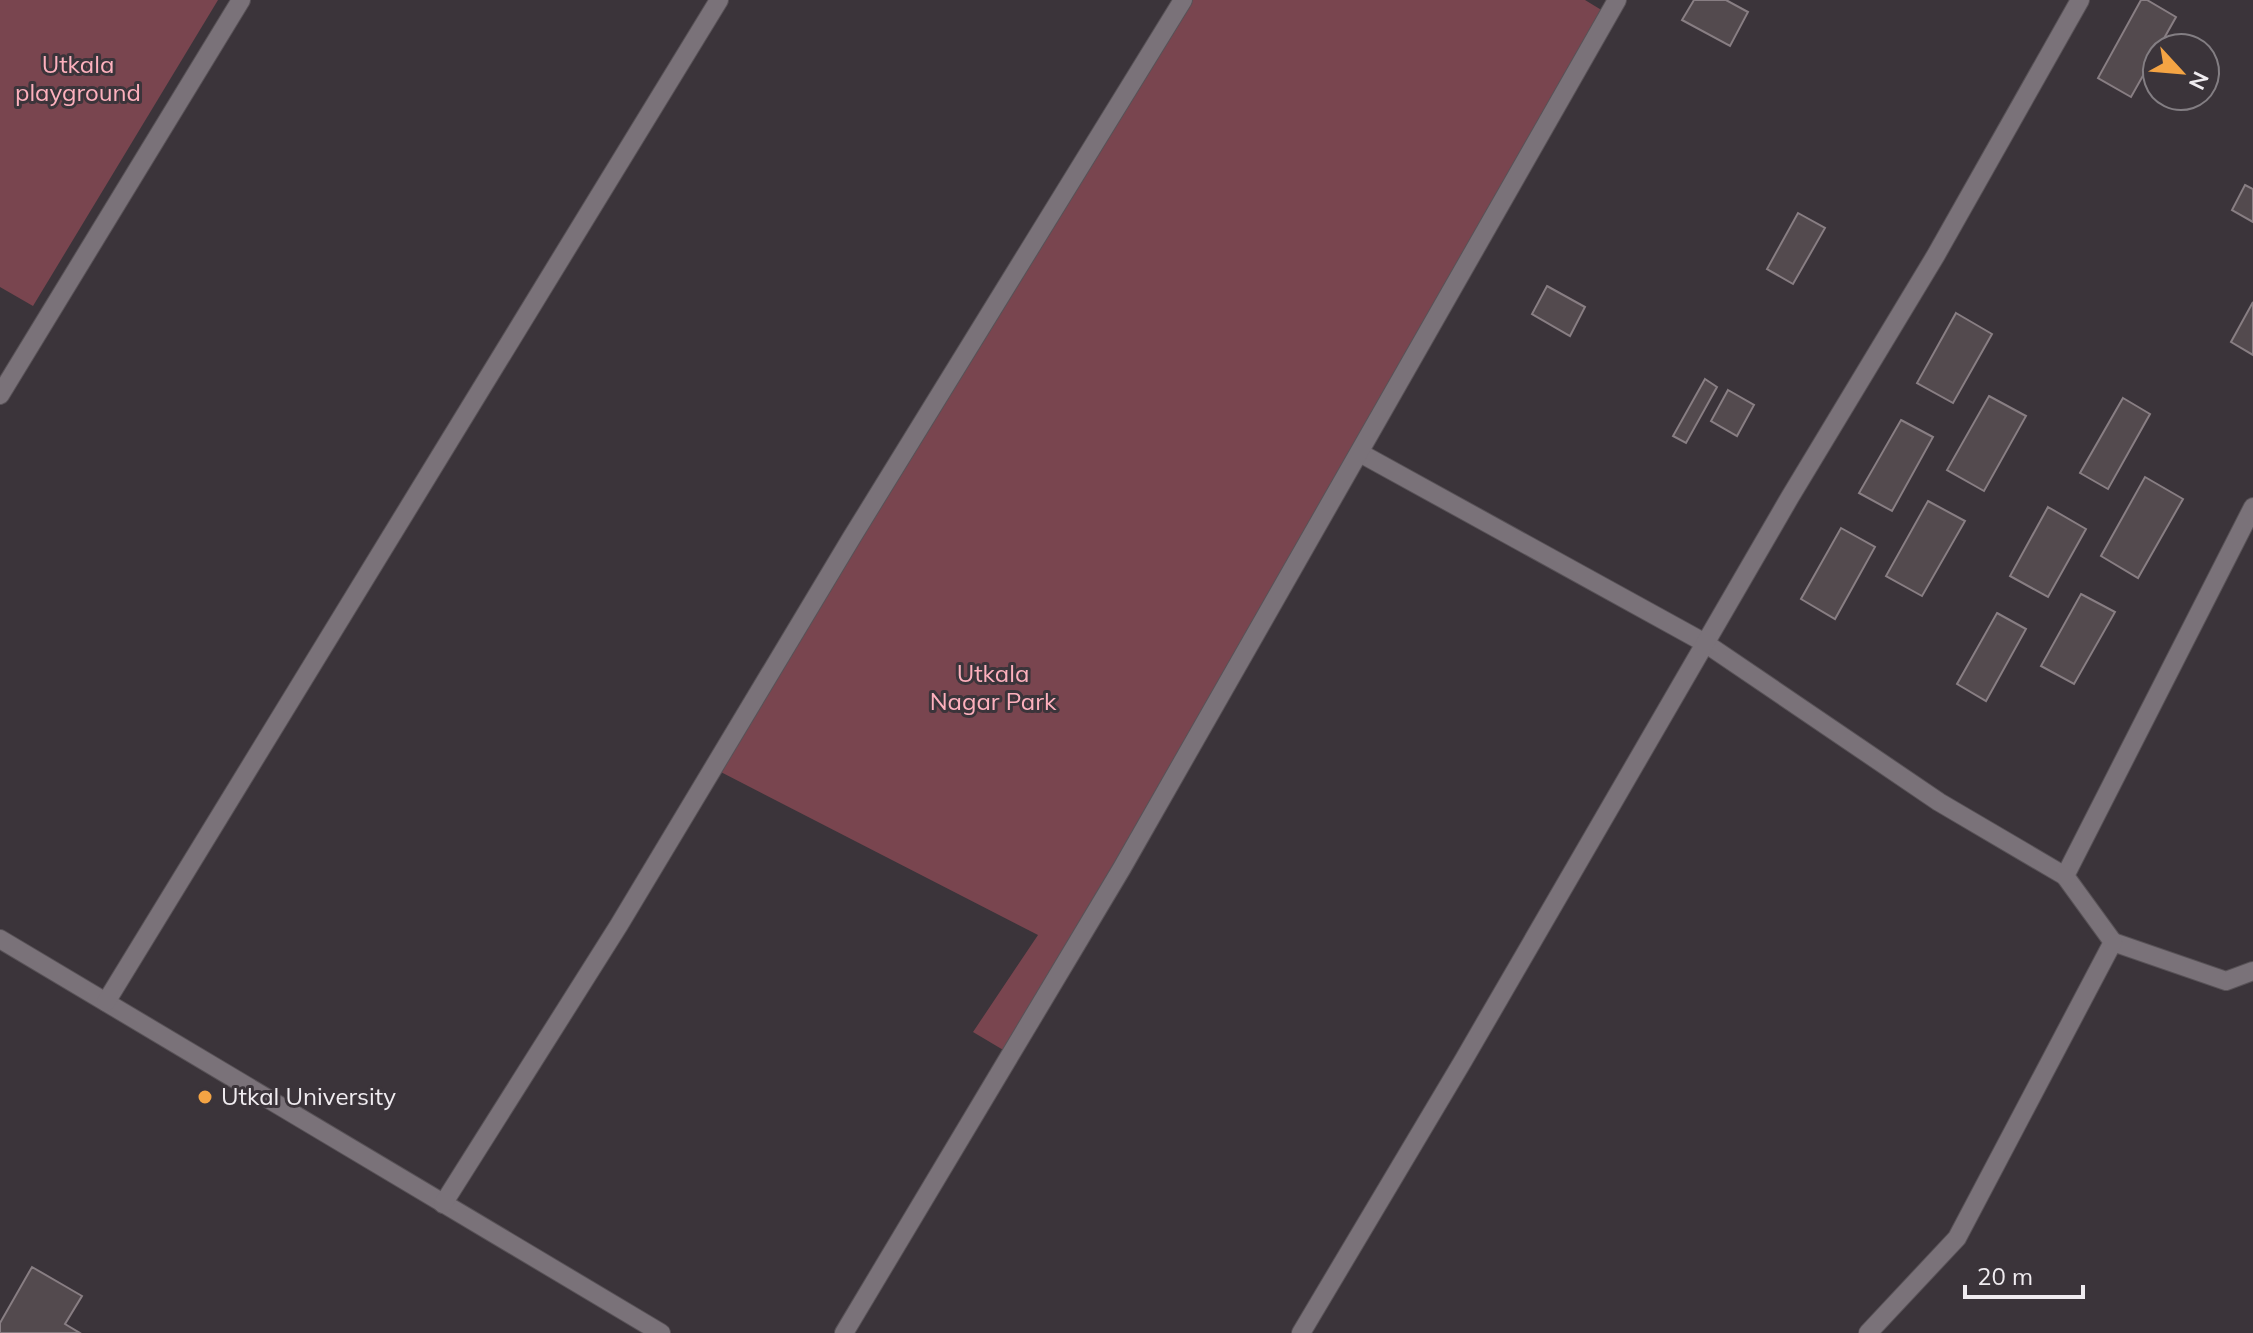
<svg xmlns="http://www.w3.org/2000/svg" width="2253" height="1333" font-family="Mulish,sans-serif">
	<rect width="100%" height="100%" fill="#3b343a"/>
	<!-- green -->
	<g fill="#79454f">
		<path d="M0,0H218L33,306L0,287Z"/>
		<path d="M1184,0H1585L1608,14L1010,1054L973,1032L1038,935L715,769Z"/>
	</g>
	<!-- building -->
	<g fill="#534a4e" stroke="#887e83" stroke-width="2">
		<path d="M1694,0H1726L1748,12L1730,46L1682,20Z"/>
		<path d="M2141,0H2147L2176,17L2131,97L2098,78Z"/>
		<path d="M2245,185L2253,189V222L2232,210Z"/>
		<path d="M1798,213L1825,228L1793,284L1767,269Z"/>
		<path d="M1547,286L1585,307L1570,336L1532,314Z"/>
		<path d="M2253,302V355L2231,342Z"/>
		<path d="M1956,313L1992,334L1953,403L1917,383Z"/>
		<path d="M1705,379L1717,387L1686,443L1673,436Z"/>
		<path d="M1728,390L1754,405L1737,436L1711,421Z"/>
		<path d="M1989,396L2026,416L1984,491L1947,470Z"/>
		<path d="M2123,398L2150,414L2108,489L2080,473Z"/>
		<path d="M1901,420L1933,437L1892,511L1859,493Z"/>
		<path d="M2145,477L2183,499L2138,578L2101,556Z"/>
		<path d="M1928,501L1965,521L1922,596L1886,576Z"/>
		<path d="M2048,507L2086,529L2048,597L2010,576Z"/>
		<path d="M1841,528L1875,547L1835,619L1801,599Z"/>
		<path d="M2081,594L2115,612L2074,684L2041,666Z"/>
		<path d="M1997,613L2026,629L1986,701L1957,684Z"/>
		<path d="M32,1267L82,1296L65,1324L80,1333H0V1323Z"/>
	</g>
	<g fill="none" stroke-linecap="round" stroke-linejoin="round">
		<!-- service casing -->
		<g stroke="#585257" stroke-width="20">
			<g id="service">
				<path d="M0,395L241,0"/>
				<path d="M1360,453L1705,643L1939,802L2065,876"/>
				<path d="M0,939L661,1333"/>
				<path d="M2113,942L2226,981L2253,971"/>
				<path d="M106,1002L719,0"/>
				<path d="M443,1204L619,925L852,537L1183,0"/>
				<path d="M844,1333L1122,868L1617,0"/>
				<path d="M1301,1333L1463,1061L1790,497L1936,255L2080,0"/>
				<path d="M1868,1333L1957,1238L2113,942L2065,876L2253,507"/>
			</g>
		</g>
		<!-- service -->
		<use href="#service" stroke="#7a7279" stroke-width="18"/>
	</g>
	<!-- markers -->
	<circle fill="#f4a444" stroke="#3b343a" stroke-width="3" cx="205" cy="1097" r="8"/>
	<g text-anchor="middle" stroke-width="6" stroke-linejoin="round" paint-order="stroke">
		<!-- park labels -->
		<g font-size="24" fill="#fdb0bd" stroke="#3b343a">
			<text x="78" y="73">Utkala<tspan x="78" dy="28">playground</tspan></text>
			<text x="993" y="682">Utkala<tspan x="993" dy="28">Nagar Park</tspan></text>
		</g>
		<!-- poi labels -->
		<g font-size="24" fill="#f0ecf0" stroke="#3b343a" text-anchor="start">
			<text x="221" y="1105">Utkal University</text>
		</g>
	</g>
	<!-- north arrow -->
	<g transform="translate(2181 72) rotate(116)"><circle r="38" fill="#3b343a" stroke="#837e83" stroke-width="2"/>
	<path d="M0-6L14 30L0 20L-14 30Z" fill="#f4a444"/>
	<text y="-12" font-size="22" font-weight="bold" text-anchor="middle" fill="#f0ecf0">N</text>
	</g>
	<!-- scale -->
	<path d="M1965 1285v12h118v-12" fill="none" stroke="#f0ecf0" stroke-width="4"/>
	<text x="1977" y="1285" font-size="24" fill="#f0ecf0" stroke="#3b343a" stroke-width="6" paint-order="stroke">20 m</text>
</svg>
